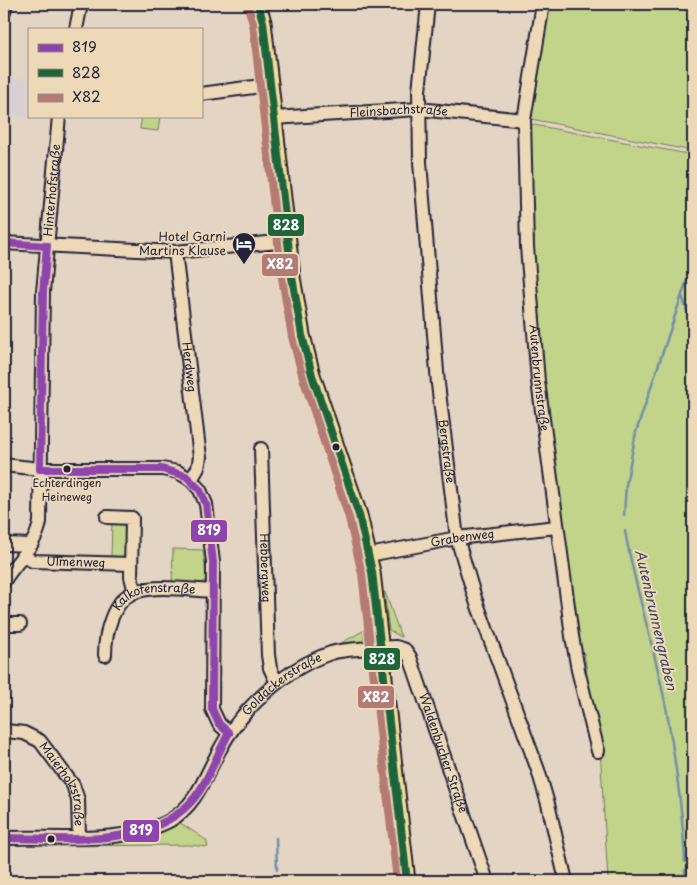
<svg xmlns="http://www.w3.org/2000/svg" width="697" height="885" font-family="'Playpen Sans',sans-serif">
	<rect width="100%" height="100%" fill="#e4d4c3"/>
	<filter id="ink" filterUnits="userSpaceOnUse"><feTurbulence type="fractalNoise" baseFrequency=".02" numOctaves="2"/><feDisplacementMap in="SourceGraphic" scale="10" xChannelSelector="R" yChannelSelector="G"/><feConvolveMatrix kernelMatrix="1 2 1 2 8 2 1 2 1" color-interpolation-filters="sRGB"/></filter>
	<g filter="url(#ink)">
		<!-- built -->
		<path fill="#dacfd2" d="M4,74L21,81L23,77L29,80V117L4,114Z"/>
		<!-- green -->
		<g fill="#c1d489" stroke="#727b62">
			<path d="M547,4H675L693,7V151L531,119L528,115Z"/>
			<path d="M142,116H160L158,131L140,129Z"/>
			<path d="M529,124L693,155V865H687V881H608L600,749L581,673L587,671L584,653H578L535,318Z"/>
			<path d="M112,522L127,523L126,560L111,559Z"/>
			<path d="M173,549L203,550L206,574L205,581L200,583L172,582Z"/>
			<path d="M384,592H385L401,637L389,630Z"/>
			<path d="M363,631L364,641L334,647Z"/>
			<path d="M176,820L206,840L208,847L189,845L46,846V842L136,839L155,833Z"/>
		</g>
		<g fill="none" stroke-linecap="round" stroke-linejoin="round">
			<!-- stream -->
			<g stroke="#748eab" stroke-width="2.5">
				<path d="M682,296L693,328"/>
				<path d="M624,515L626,485L636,432L693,262"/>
				<path d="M625,531C636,594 657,655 668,718C676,765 683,814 685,862"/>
				<path d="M276,838L277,870"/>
				<path d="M278,877V881"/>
				<path d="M685,881V870"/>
			</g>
			<!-- minor casing -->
			<g stroke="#22223b" stroke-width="16">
				<g id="minor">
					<path id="s1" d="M428,4L419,91L420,162L438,384L457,538L475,598L538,770L548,804L566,881"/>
					<path id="s2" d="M543,4L524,120L527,247L538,381L572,636L578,670L598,751"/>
					<path d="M4,11L6,4"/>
					<path d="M76,29L81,4"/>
					<path d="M201,94L269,85"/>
					<path id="s3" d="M273,118L419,109L524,120"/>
					<path d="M4,243L175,252L288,241"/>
					<path id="s4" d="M175,252L200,457L198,468L191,480"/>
					<path id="s5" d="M261,449L268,655L270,668L277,683"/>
					<path d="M4,465L40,469H162L178,472L191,480L200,490L206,504L213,562L212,709L219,724L229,733"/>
					<path d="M107,517L132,518L131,577L135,592"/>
					<path d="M4,544L31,545"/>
					<path id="s6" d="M369,555L457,538L557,527"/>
					<path id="s7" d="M22,556L33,561L131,564"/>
					<path id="s8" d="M4,581C16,561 36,546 40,522L43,292L59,116"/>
					<path d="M4,624H20"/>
					<path id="s9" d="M105,655C105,634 112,600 135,592C155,584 191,590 213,591"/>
					<path id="s10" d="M6,731L24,733L40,741L73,785L78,800L79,836"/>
					<path id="s11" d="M4,838C55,836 123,845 169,821C196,806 205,777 219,751C241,709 286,668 331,653C348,648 378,648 396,647L405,650L410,657L487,881"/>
				</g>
			</g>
			<!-- major casing -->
			<g stroke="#22223b" stroke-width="19">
				<path id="major" d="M258,4L263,22L292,277L302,335L312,375L359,515L372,572L407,881"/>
			</g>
			<!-- minor -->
			<use href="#minor" stroke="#edd9b7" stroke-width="12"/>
			<!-- major -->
			<use href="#major" stroke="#fce080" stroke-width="15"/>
			<!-- bus-1 casing -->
			<g stroke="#edd9b7" stroke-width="11">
				<g id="bus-1">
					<path d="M4,243L47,246"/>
					<path d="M40,469H162L186,476L200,490L206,504L213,562L212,709L219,724L229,733"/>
					<path d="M40,469L43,292L47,246"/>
					<path d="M4,838C61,838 147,849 190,803C208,784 216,755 229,733"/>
				</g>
			</g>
			<!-- bus-2 casing -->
			<g stroke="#edd9b7" stroke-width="11">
				<path id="bus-2" d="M258,4L263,22L292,277L302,335L312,375L359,515L372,572L407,881"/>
			</g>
			<!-- bus-3 casing -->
			<g stroke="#edd9b7" stroke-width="11">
				<path id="bus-3" d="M248,7L253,24L282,278L292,337L303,378L349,518L362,574L397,881"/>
			</g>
			<!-- bus-1 -->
			<use href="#bus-1" stroke="#8e44ad" stroke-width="8"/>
			<!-- bus-2 -->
			<use href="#bus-2" stroke="#1e653b" stroke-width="8"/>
			<!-- bus-3 -->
			<use href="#bus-3" stroke="#b47a75" stroke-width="8"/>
		</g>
	</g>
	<!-- icons -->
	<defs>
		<g id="hotel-pin" transform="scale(1.25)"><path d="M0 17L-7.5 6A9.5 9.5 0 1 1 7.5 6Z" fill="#22223b" stroke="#edd9b7"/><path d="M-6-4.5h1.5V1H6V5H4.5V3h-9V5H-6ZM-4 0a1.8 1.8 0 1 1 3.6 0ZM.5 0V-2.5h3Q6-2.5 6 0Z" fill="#fff"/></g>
	</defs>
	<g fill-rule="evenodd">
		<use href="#hotel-pin" x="244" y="244"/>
	</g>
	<!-- markers -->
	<g fill="#22223b" stroke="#edd9b7" stroke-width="2">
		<circle cx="336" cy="447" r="4.5"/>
		<circle cx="67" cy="469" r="4.5"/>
		<circle cx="51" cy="839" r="4.5"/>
	</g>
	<g text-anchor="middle" stroke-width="4" stroke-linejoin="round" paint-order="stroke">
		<!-- bus labels -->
		<g font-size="11" fill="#22223b" stroke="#edd9b7">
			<text x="67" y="487">Echterdingen<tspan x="67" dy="14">Heineweg</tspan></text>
		</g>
		<!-- street labels -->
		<g font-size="12" fill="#22223b" stroke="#edd9b7">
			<text dy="4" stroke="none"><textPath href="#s3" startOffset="126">Fleinsbachstraße</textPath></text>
			<text dy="4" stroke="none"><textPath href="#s8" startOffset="402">Hinterhofstraße</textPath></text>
			<text dy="4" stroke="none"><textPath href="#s4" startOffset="116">Herdweg</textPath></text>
			<text dy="4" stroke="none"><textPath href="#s2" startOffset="376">Autenbrunnstraße</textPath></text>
			<text dy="4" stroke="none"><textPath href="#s1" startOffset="449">Bergstraße</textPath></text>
			<text dy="4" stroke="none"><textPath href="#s6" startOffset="95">Grabenweg</textPath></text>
			<text dy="4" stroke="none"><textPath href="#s7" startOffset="55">Ulmenweg</textPath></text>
			<text dy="4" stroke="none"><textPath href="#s5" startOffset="119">Hebbergweg</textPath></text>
			<text dy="4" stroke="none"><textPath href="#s9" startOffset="91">Kalkofenstraße</textPath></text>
			<text dy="4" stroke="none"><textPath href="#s11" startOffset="348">Goldäckerstraße</textPath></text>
			<text dy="4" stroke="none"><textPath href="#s11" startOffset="592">Waldenbucher Straße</textPath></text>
			<text dy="4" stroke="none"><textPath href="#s10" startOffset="86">Maierholzstraße</textPath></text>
		</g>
		<!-- poi labels -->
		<g font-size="12" fill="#22223b" stroke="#edd9b7" text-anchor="end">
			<text x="226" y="241">Hotel Garni<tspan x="226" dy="14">Martins Klause</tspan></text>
		</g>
		<!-- water labels -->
		<g font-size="14" font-style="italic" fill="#3d4660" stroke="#edd9b7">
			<text transform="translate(656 620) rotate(77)" y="5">Autenbrunnengraben</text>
		</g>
	</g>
	<g stroke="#edd9b7" stroke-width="2">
		<rect x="267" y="213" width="38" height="24" rx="5" fill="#1e653b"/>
		<rect x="261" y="253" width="38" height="24" rx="5" fill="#b47a75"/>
		<rect x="190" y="519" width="38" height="24" rx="5" fill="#8e44ad"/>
		<rect x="363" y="647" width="38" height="24" rx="5" fill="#1e653b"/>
		<rect x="357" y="685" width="38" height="24" rx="5" fill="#b47a75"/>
		<rect x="122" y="819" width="38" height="24" rx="5" fill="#8e44ad"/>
	</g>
	<g font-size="14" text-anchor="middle" font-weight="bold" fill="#fff">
		<text x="286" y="230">828</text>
		<text x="280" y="269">X82</text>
		<text x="209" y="535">819</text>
		<text x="382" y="664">828</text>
		<text x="376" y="702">X82</text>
		<text x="141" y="835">819</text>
	</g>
	<!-- margin -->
	<rect width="697" height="885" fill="none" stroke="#edd9b7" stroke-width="20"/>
	<rect x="10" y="10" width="677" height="865" fill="none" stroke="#22223b" stroke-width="2" filter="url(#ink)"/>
	<!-- legend -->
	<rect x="28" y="28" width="175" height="90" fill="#edd9b7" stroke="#9c9085"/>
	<rect x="38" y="44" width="25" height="8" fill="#8e44ad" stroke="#9c9085"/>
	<text x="72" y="52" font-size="15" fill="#22223b">819</text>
	<rect x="38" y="69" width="25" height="8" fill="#1e653b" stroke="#9c9085"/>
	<text x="72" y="78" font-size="15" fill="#22223b">828</text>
	<rect x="38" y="94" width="25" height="8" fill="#b47a75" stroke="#9c9085"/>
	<text x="72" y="102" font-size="15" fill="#22223b">X82</text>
</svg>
